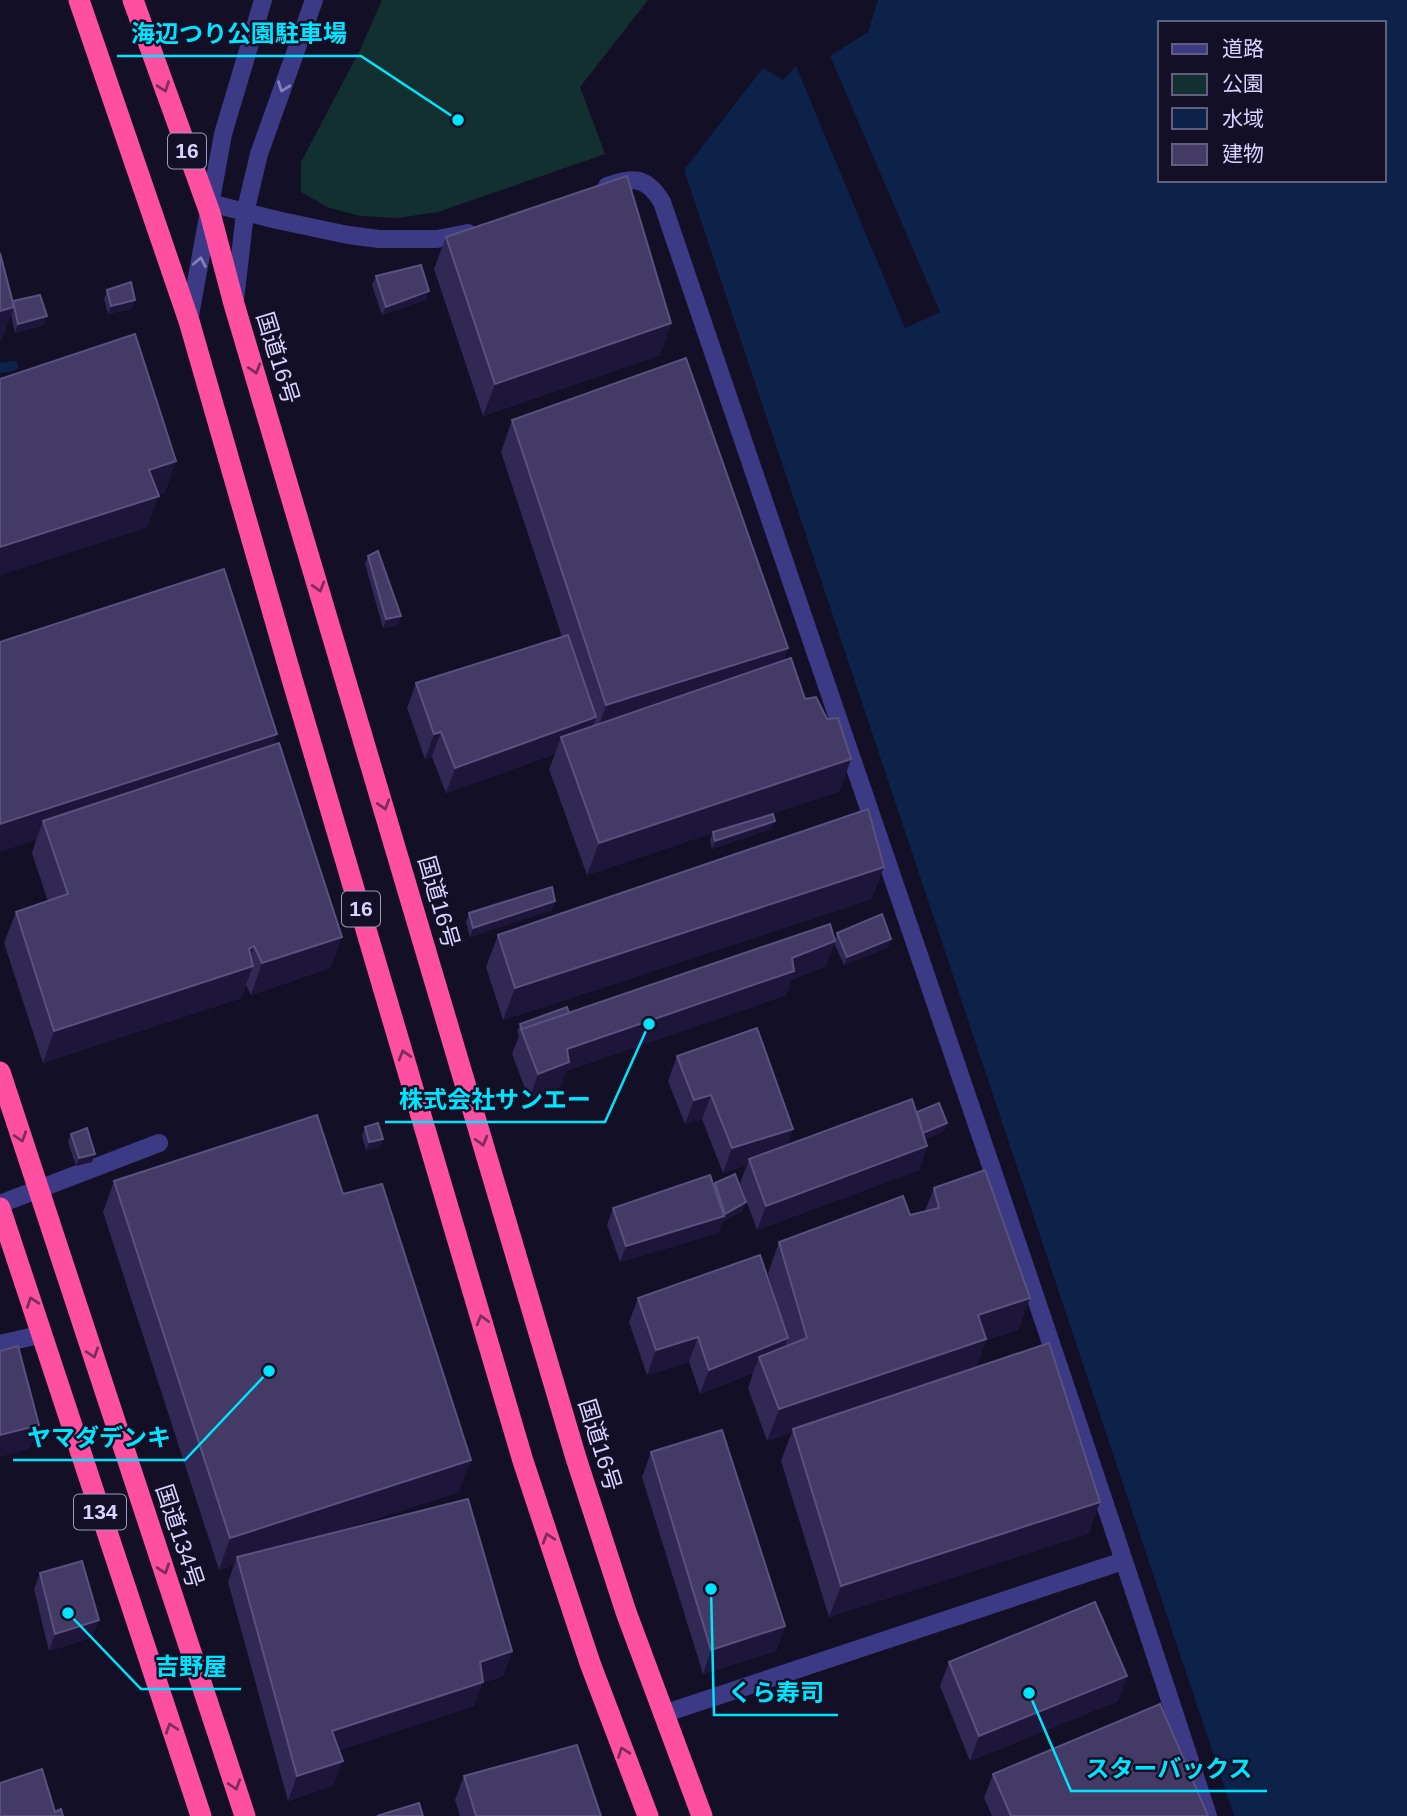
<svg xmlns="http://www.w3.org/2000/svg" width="1407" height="1816" font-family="Arial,'Noto Sans JP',sans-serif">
	<rect width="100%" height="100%" fill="#130f26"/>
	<!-- green -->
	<path fill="#12302f" d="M382,0H648L580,87L605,154L438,212L397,218L360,216L327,207L301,192V162L360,50Z"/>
	<!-- water -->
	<path fill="#0c2248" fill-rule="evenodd" d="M878,0H1407V1816H1234L684,170L763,68L783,80L796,66L905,328L940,312L830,56L868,32ZM1160,23H1384V180H1160Z"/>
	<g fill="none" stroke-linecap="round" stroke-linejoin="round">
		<!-- stream -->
		<path stroke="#0c2248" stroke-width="10" d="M0,368L13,366"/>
		<!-- minor -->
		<g stroke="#3d3a85" stroke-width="18">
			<path d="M607,186C634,177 646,176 662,202C844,740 1032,1276 1208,1816"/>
			<path d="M210,203L277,220L348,235L379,239H437L468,233"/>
			<path d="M235,300L245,213L259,154L314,0"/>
			<path d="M189,321L223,134L263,0"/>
			<path d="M0,1204L159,1143"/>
			<path d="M0,1344L43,1334"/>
			<path d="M663,1714L1123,1561"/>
		</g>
		<!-- highway -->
		<g stroke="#ff4fa3" stroke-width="21">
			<path d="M79,0L189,321L292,679L523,1461L590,1663L648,1816"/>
			<path d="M133,0L210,213L234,304L576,1458L626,1612L702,1816"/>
			<path d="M0,1072L245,1816"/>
			<path d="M0,1208L201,1816"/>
		</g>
	</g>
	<!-- wall -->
	<g fill="#312854">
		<path d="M446,237L671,323L660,355L483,416L434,269Z"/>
		<path d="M376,276L426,300L382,315L372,285Z"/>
		<path d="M107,290L132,309L108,314L104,299Z"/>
		<path d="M13,301L44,325L15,333L11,314L2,339L0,340V311L13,303Z"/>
		<path d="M512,420L788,648L784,661L805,699L840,791L745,822L771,829L712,849L710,840L712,833L587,875L549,769L555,754L446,793L432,757L425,759L407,708L416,683L562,637L501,452Z"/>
		<path d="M368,556L398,625L383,628L365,564Z"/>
		<path d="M0,642L277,734L273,745L342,937L330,968L251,995L246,985L241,998L43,1063L4,943L16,912L48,901L32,853L36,840Z"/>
		<path d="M872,899L503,1020L486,967L498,935Z"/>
		<path d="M552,910L470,937L466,922L469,913Z"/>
		<path d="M837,933L891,939L888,947L844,965L834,943L826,966L791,980L786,995L566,1071L560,1087L529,1099L512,1054L519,1036L517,1032L520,1024L569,1013L835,939Z"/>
		<path d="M677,1056L787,1145L917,1112L947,1123L944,1131L925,1139L927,1146L919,1170L757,1230L740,1183L747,1165L723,1173L702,1119L685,1124L668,1081Z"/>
		<path d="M365,1127L383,1139L380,1147L366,1150L362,1136Z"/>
		<path d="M71,1134L92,1162L76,1166L68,1142Z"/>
		<path d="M114,1181L343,1194L459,1492L331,1533L512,1651L503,1676L482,1683L474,1706L339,1750L334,1785L288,1801L228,1582L234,1565L219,1570L103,1212Z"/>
		<path d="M715,1183L743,1211L722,1222L718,1233L620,1262L607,1225L613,1208L714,1186Z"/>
		<path d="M934,1188L1030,1298L1018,1330L986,1340L976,1368L1100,1502L1088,1534L829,1617L781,1461L792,1432L767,1441L748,1388L753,1373L700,1394L689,1362L647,1375L629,1322L638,1298L777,1305L768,1273L779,1242L925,1211Z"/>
		<path d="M651,1452L785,1626L776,1651L703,1674L642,1477Z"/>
		<path d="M40,1573L93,1637L49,1651L34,1589Z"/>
		<path d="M949,1662L1127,1676L1118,1701L970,1761L940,1686Z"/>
		<path d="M993,1774L1208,1816H992L984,1798Z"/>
		<path d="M464,1776L601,1816H460L455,1800Z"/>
	</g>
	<!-- shaded-wall -->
	<g fill="#1d163a">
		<path d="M429,291L426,300L382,315L386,307Z"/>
		<path d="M135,300L132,309L108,314L111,306Z"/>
		<path d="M14,307L2,339L0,340V311Z"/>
		<path d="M47,316L44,325L15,333L18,324Z"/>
		<path d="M671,323L660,355L483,416L495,384Z"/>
		<path d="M176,461L165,493L138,501L149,470Z"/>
		<path d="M159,496L147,528L0,575V547Z"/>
		<path d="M401,616L398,625L383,628L386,619Z"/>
		<path d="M788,648L777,680L595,737L606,705Z"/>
		<path d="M596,717L588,742L561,737L555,754L446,793L455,768Z"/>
		<path d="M441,732L432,757L425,759L434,734Z"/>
		<path d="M277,734L265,766L43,821L36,840L0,852V824Z"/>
		<path d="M851,759L840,791L587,875L599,843Z"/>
		<path d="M775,821L771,829L712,849L715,841Z"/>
		<path d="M884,867L872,899L503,1020L515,988Z"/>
		<path d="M555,901L552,910L470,937L473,928Z"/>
		<path d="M342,937L330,968L251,995L262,963Z"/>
		<path d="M891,939L888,947L844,965L847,957Z"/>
		<path d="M835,941L826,966L791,980L786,995L566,1071L560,1087L529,1099L538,1074L567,1049Z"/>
		<path d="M254,946L246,969L253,966L241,998L43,1063L54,1031L249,949Z"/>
		<path d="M711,1095L702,1119L685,1124L694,1100Z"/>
		<path d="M947,1123L944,1131L919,1141L922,1133Z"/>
		<path d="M793,1129L784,1154L749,1159L747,1165L723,1173L732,1148Z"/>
		<path d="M383,1139L380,1147L366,1150L369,1142Z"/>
		<path d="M927,1146L919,1170L757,1230L766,1206Z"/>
		<path d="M95,1154L92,1162L76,1166L79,1158Z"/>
		<path d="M746,1202L743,1211L722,1222L718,1233L620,1262L626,1246L724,1216L725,1214Z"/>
		<path d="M1030,1298L1018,1330L986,1340L975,1371L793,1429L792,1432L767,1441L779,1409L978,1315Z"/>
		<path d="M698,1337L689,1362L647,1375L656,1350Z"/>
		<path d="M788,1338L779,1362L759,1357L753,1373L700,1394L709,1370Z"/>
		<path d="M39,1425L30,1449L0,1457V1435Z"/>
		<path d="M471,1460L459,1492L238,1563L237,1557L234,1565L219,1570L230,1538Z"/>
		<path d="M1100,1502L1088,1534L829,1617L841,1586Z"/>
		<path d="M99,1620L93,1637L49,1651L55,1634Z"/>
		<path d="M785,1626L776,1651L703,1674L711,1650Z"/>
		<path d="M512,1651L503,1676L482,1683L474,1706L323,1755L332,1731L480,1662Z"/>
		<path d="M1127,1676L1118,1701L970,1761L979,1736Z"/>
		<path d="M343,1761L334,1785L288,1801L297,1776Z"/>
	</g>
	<!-- building -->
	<g fill="#433a66" stroke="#5a527e" stroke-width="2">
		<path d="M627,176L671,323L495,384L446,237Z"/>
		<path d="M0,253L14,307L0,311Z"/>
		<path d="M421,265L429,291L386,307L376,276Z"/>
		<path d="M131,282L135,300L111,306L107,290Z"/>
		<path d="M40,295L47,316L18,324L13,301Z"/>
		<path d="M135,334L176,461L149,470L159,496L0,547V379Z"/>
		<path d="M686,358L788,648L606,705L512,420Z"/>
		<path d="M378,551L401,616L386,619L368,556Z"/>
		<path d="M224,569L277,734L0,824V642Z"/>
		<path d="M568,635L596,717L455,768L441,732L434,734L416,683Z"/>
		<path d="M791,658L805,699L816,697L827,719L838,718L851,759L599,843L561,737Z"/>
		<path d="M279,743L342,937L262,963L254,946L249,949L253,966L54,1031L16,912L68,894L43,821Z"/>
		<path d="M868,809L884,867L515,988L498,935Z"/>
		<path d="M773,814L775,821L715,841L713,832Z"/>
		<path d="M552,887L555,901L473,928L469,913Z"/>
		<path d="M882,914L891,939L847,957L837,933Z"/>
		<path d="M830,924L835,941L792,958L794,971L567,1049L569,1062L538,1074L521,1029Z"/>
		<path d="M567,1007L569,1013L522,1029L520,1024Z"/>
		<path d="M757,1028L793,1129L732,1148L711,1095L694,1100L677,1056Z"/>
		<path d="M912,1099L927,1146L766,1206L749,1159Z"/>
		<path d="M939,1103L947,1123L923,1133L917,1112Z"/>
		<path d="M317,1115L343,1194L382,1184L471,1460L230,1538L114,1181Z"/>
		<path d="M378,1123L383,1139L369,1142L365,1127Z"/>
		<path d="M87,1128L95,1154L79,1158L71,1134Z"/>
		<path d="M985,1170L1030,1298L978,1315L986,1339L779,1409L759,1357L807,1338L779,1242L903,1196L910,1215L939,1208L934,1188Z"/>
		<path d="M735,1174L746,1202L725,1214L715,1183Z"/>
		<path d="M710,1175L724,1216L626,1246L613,1208Z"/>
		<path d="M760,1255L788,1338L709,1370L698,1337L656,1350L638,1298Z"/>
		<path d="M1049,1343L1100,1502L841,1586L793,1429Z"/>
		<path d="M18,1346L39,1425L0,1435V1351Z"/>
		<path d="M722,1430L785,1626L711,1650L651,1452Z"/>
		<path d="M468,1499L512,1651L480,1662L483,1682L332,1731L343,1761L297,1776L237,1557Z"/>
		<path d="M82,1561L99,1620L55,1634L40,1573Z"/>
		<path d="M1095,1602L1127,1676L979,1736L949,1662Z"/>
		<path d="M1160,1704L1208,1816H1011L993,1774Z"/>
		<path d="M577,1745L601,1816H476L464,1776Z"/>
		<path d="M42,1769L55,1812L61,1809L63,1816H0V1783Z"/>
		<path d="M419,1803L423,1816H377Z"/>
	</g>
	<!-- one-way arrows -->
	<defs><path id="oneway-chevron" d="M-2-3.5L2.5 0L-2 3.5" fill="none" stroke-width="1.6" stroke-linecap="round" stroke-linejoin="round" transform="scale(1.75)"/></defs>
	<g stroke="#7d2c5e">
		<use href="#oneway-chevron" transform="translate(164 87) rotate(70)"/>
		<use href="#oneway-chevron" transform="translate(255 369) rotate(73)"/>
		<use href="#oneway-chevron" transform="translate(319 587) rotate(73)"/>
		<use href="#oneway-chevron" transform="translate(384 805) rotate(73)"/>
		<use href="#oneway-chevron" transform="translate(404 1055) rotate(-106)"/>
		<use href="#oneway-chevron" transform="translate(21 1137) rotate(72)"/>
		<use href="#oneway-chevron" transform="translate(482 1141) rotate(74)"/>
		<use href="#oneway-chevron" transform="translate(32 1302) rotate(-109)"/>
		<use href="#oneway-chevron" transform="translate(482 1320) rotate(-106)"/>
		<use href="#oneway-chevron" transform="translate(93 1353) rotate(72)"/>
		<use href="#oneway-chevron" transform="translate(548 1538) rotate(-108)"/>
		<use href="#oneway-chevron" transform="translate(164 1569) rotate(72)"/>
		<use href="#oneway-chevron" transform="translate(171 1728) rotate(-108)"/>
		<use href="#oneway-chevron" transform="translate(623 1752) rotate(-110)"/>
		<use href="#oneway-chevron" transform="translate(235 1785) rotate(72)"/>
	</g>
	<g stroke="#837fbc">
		<use href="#oneway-chevron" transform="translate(283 87) rotate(110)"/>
		<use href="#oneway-chevron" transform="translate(200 262) rotate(-79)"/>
	</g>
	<g text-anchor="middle" stroke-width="5" stroke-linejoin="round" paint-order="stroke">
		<!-- shield labels -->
		<g fill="#130f26" stroke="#9e99be" stroke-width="2">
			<rect x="168" y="133.5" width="38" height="35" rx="5"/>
			<rect x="342" y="891.5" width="38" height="35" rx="5"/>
			<rect x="74" y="1494.5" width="52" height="35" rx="5"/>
		</g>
		<g font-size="21" font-weight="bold" fill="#d9d4ff">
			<text x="187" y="158">16</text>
			<text x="361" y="916">16</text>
			<text x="100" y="1519">134</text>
		</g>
		<!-- street labels -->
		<g font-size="23" fill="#d9d4ff" stroke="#130f26">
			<text transform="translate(278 358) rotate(73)" y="8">国道16号</text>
			<text transform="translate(439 902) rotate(74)" y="8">国道16号</text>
			<text transform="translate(600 1445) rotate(73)" y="8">国道16号</text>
			<text transform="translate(180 1536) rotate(72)" y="8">国道134号</text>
		</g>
	</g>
	<!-- callouts -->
	<path fill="none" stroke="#00e5ff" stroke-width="2.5" d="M458 120L361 56H117M649 1024L605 1122H385M269 1371L185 1460H13M68 1613L141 1689H241M711 1589L714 1715H838M1029 1693L1071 1791H1267"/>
	<g fill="#00e5ff" stroke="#130f26" stroke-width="2.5">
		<circle cx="458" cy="120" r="7"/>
		<circle cx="649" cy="1024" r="7"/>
		<circle cx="269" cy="1371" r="7"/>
		<circle cx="68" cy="1613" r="7"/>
		<circle cx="711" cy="1589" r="7"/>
		<circle cx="1029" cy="1693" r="7"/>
	</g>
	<g font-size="24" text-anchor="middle" font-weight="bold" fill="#00e5ff" stroke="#130f26" stroke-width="5" stroke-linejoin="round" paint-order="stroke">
		<text x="239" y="42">海辺つり公園駐車場</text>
		<text x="495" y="1108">株式会社サンエー</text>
		<text x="99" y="1446">ヤマダデンキ</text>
		<text x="191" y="1675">吉野屋</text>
		<text x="776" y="1701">くら寿司</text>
		<text x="1169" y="1777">スターバックス</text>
	</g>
	<!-- legend -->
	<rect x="1158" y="21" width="228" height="161" fill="#130f26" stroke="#625e7d" stroke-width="2"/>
	<rect x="1172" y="44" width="35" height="10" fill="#3d3a85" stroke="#625e7d" stroke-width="2"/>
	<text x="1222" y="56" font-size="21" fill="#d9d4ff">道路</text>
	<rect x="1172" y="74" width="35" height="21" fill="#12302f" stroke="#625e7d" stroke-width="2"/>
	<text x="1222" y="91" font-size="21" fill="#d9d4ff">公園</text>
	<rect x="1172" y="108" width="35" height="21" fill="#0c2248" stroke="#625e7d" stroke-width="2"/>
	<text x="1222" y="126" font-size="21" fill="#d9d4ff">水域</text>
	<rect x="1172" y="144" width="35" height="21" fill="#433a66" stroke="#625e7d" stroke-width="2"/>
	<text x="1222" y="161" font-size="21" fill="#d9d4ff">建物</text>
</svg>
